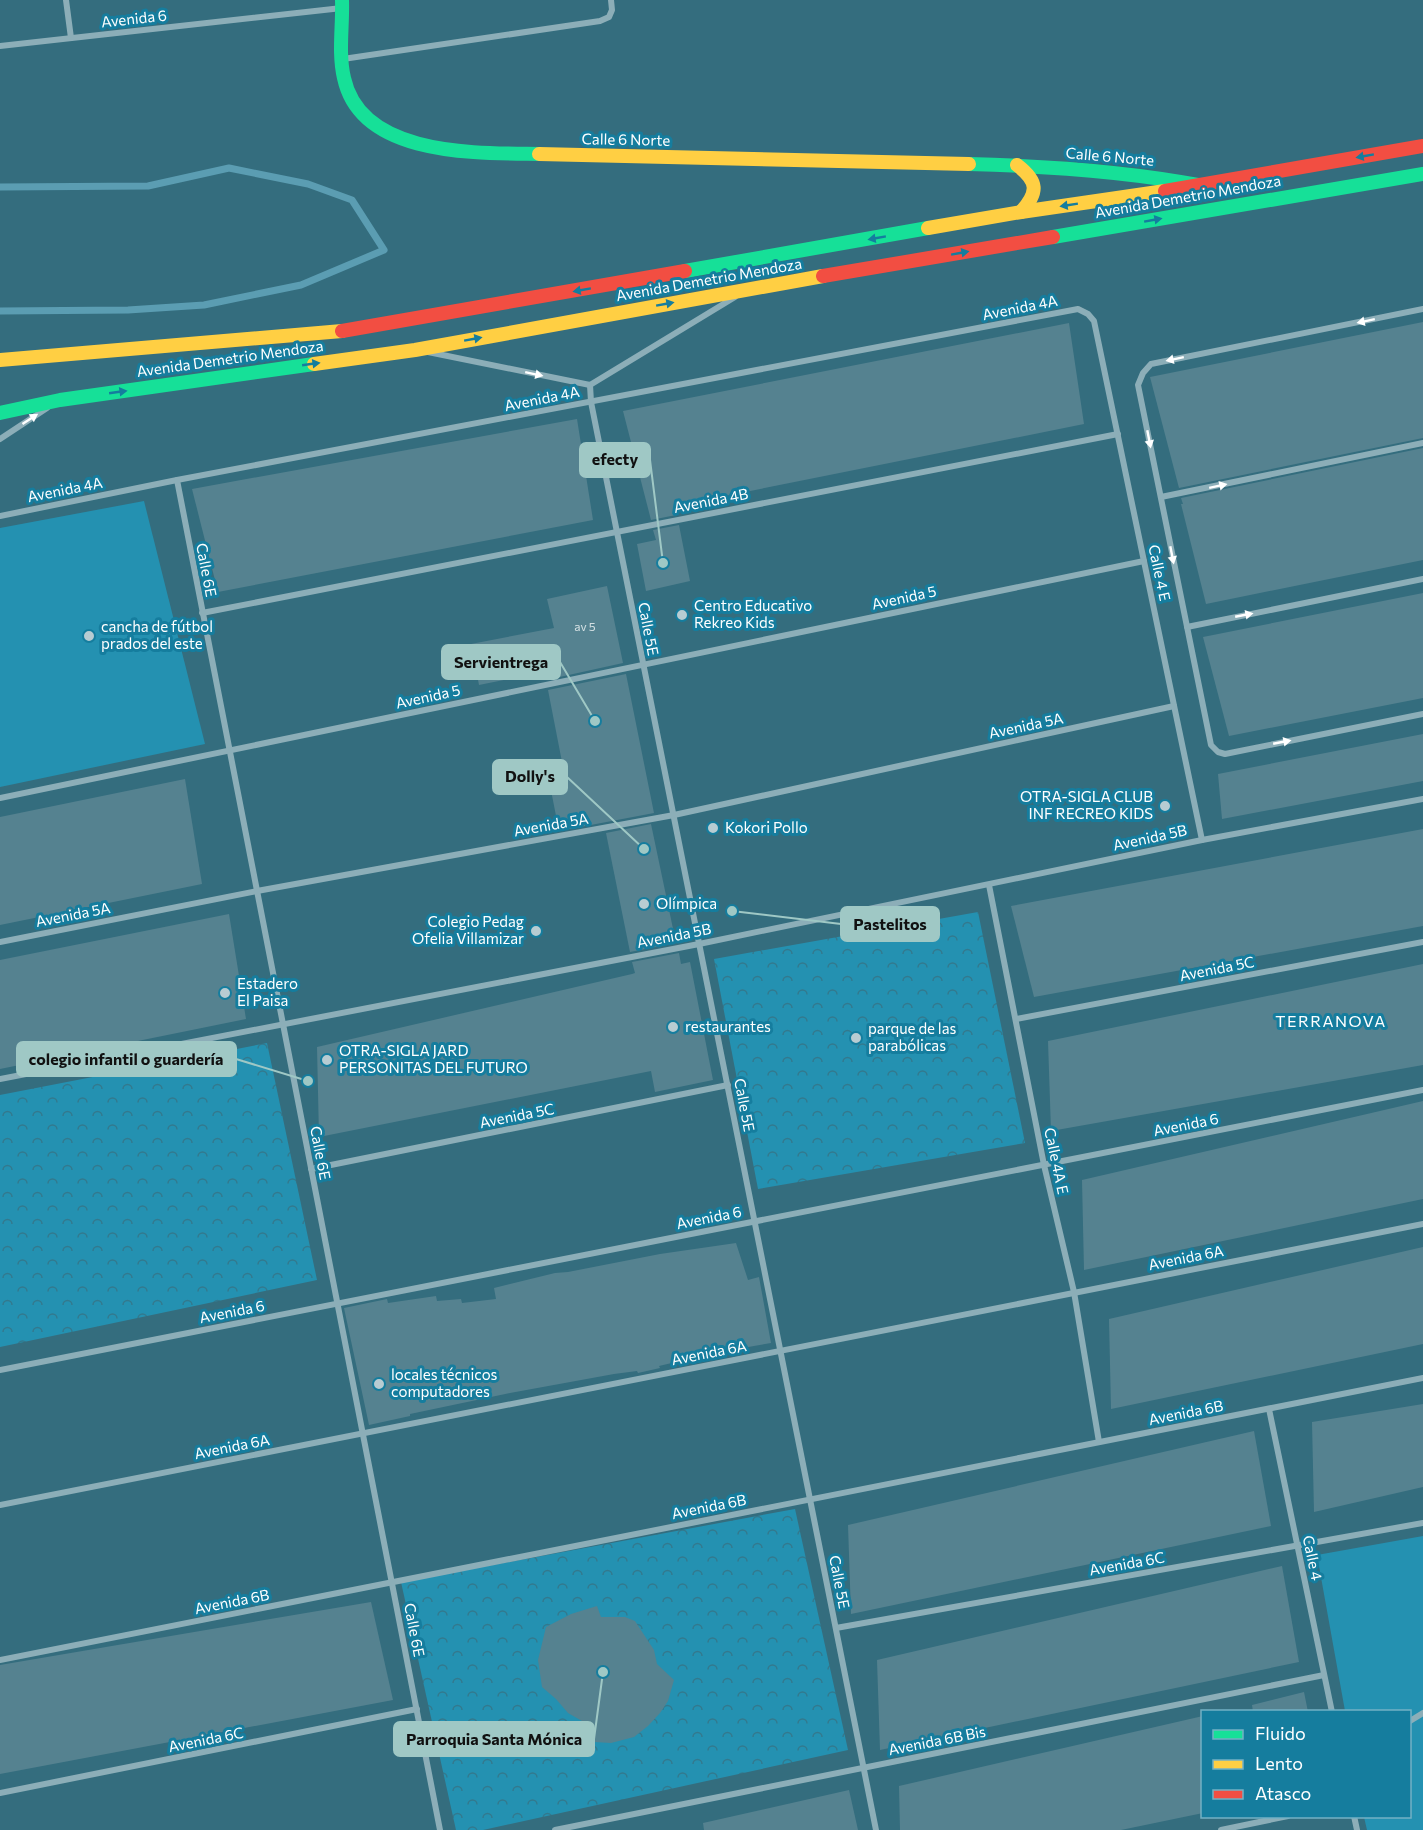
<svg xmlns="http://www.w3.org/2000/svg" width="1423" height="1830" font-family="Commissioner,sans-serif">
	<defs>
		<pattern id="park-crowns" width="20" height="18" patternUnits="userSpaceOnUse" patternTransform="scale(1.5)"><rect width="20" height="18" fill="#2491b1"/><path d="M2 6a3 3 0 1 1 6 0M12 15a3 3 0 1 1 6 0" fill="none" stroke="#32798e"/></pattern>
	</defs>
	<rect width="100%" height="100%" fill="#346d7e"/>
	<!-- grass -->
	<g fill="#2491b1">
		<path d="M144,501L205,744L0,787V528Z"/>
		<path d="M1423,1536V1830H1367L1364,1817L1410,1816V1712L1345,1711L1317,1555Z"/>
	</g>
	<!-- park -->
	<g fill="url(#park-crowns)">
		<path d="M978,912L1025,1143L758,1189L714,959Z"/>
		<path d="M267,1043L317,1280L0,1347V1095Z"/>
		<path d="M795,1509L848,1750L483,1830H456L401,1582Z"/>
	</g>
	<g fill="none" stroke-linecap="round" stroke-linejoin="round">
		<!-- stream -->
		<path stroke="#5b9db2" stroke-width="7" d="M0,187L148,186L229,168L308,184L352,200L384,250L301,285L204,305L128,310L0,311"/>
	</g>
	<!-- building -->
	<g fill="#558290">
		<path d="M1423,322V438L1179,488L1150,377Z"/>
		<path d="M1069,323L1084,424L675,506L676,515L651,520L623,411Z"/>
		<path d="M577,419L593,520L218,592L192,489Z"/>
		<path d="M1423,448V560L1206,604L1181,504H1183L1181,498Z"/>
		<path d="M679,525L690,581L646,591L637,544L656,540L653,530Z"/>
		<path d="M607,586L623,663L546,680L544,672L479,685L471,644L554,628L547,599Z"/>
		<path d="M1423,593V698L1229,736L1203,637Z"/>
		<path d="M626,674L654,813L559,831L546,765L562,762L548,690Z"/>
		<path d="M1423,734V781L1222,819L1218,774Z"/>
		<path d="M185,779L202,884L0,925V817Z"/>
		<path d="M651,824L676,943L630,952L606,833Z"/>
		<path d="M1423,829V926L1034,997L1011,906Z"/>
		<path d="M229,914L246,1019L0,1069V960Z"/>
		<path d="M679,953L681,964L690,962L713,1080L655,1092L651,1071L319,1137L317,1047L632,974L635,973L632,962Z"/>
		<path d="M1423,964V1065L1051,1131L1048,1041Z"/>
		<path d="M1423,1101V1199L1084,1270L1082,1180Z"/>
		<path d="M736,1243L748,1280L759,1277L771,1343L714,1353L659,1366L660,1368L638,1373L637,1371L614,1374L510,1393L410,1414V1416L369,1425L344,1308L387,1299L388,1303L436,1296L437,1301L461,1299L462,1303L496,1299L494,1288L555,1273L568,1272L660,1254Z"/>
		<path d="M1423,1247V1344L1111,1409L1109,1319Z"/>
		<path d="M1423,1404V1487L1314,1512L1312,1422Z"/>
		<path d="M1254,1431L1271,1526L851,1614L848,1525Z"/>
		<path d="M1282,1566L1299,1662L880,1750L877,1660Z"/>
		<path d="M371,1602L393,1700L0,1774V1665Z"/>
		<path d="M597,1606L601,1617H625L635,1621L654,1650L657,1664L674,1680L668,1701L660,1713L648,1726L634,1737L611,1743L594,1742L573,1733L582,1721L568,1713L556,1699L542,1687L538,1660L546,1627L571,1614Z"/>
		<path d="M1304,1692L1308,1712H1253L1252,1705Z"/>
		<path d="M1203,1716V1813L1121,1830H900L899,1786Z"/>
		<path d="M849,1790L858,1830H704L703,1823Z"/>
	</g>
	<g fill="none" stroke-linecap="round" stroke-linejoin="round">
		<!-- street -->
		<g stroke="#8caeb8" stroke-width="6">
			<path d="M66,0L71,38"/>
			<path d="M0,46L342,8"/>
			<path d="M343,59L600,21L609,17L612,10L611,0"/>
			<path d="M1423,309L1151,364L1143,373L1138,385L1211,745L1218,752L1225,754L1423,714"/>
			<path d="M428,352L590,385L735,297"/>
			<path d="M590,385L591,402L876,1830"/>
			<path d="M0,439L47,408"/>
			<path d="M177,480L440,1830"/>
			<path d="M1161,497L1423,443"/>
			<path d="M0,516L177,480L1078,309L1088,314L1094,321L1202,840"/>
			<path d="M202,613L1118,434"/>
			<path d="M1187,627L1423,579"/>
			<path d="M0,798L1144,561"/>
			<path d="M989,885L1044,1165L1074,1292L1099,1442"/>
			<path d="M0,942L257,891L674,815L1174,706"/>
			<path d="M1016,1019L1423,942"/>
			<path d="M0,1079L699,944L1202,840L1423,799"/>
			<path d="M311,1169L728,1085"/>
			<path d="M0,1370L1423,1090"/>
			<path d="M1269,1409L1332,1712"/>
			<path d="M0,1505L1423,1224"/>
			<path d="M836,1628L1423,1523"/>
			<path d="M0,1660L1423,1378"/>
			<path d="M1410,1721L1423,1713"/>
			<path d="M0,1793L417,1709"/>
			<path d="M1354,1816L1357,1830"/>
			<path d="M555,1830L1324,1675"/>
			<path d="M1221,1830L1288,1816"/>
		</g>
		<!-- fast -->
		<g stroke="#16e098" stroke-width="14">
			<path d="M342,0C343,25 338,53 344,78C361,157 477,153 539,154"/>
			<path d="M969,164C1045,166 1123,171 1198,185"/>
			<path d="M1053,237L1423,174"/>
			<path d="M685,271L928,228"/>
			<path d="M0,413L60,400L314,364"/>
		</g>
		<!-- slow -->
		<g stroke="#ffcf43" stroke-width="14">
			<path d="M539,154L969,164"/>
			<path d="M1017,165C1038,181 1039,192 1021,212"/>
			<path d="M928,228L1021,212L1165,191"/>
			<path d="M0,360L342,331"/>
			<path d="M314,364L415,350L823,276"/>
		</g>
		<!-- jam -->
		<g stroke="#f24e42" stroke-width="14">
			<path d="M1165,191L1423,146"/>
			<path d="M823,276L1053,237"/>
			<path d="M342,331L685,271"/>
		</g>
	</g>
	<!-- one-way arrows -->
	<defs><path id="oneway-solid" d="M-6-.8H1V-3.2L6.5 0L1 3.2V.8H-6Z" transform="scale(1.5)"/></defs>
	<g fill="#157d9e">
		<use href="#oneway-solid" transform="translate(1365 156) rotate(170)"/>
		<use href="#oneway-solid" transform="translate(1069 205) rotate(171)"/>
		<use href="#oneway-solid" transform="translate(1153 220) rotate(-10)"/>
		<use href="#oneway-solid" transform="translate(877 238) rotate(170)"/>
		<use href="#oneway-solid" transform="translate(960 253) rotate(-10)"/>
		<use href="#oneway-solid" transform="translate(582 290) rotate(170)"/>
		<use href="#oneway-solid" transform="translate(665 304) rotate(-10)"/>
		<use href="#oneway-solid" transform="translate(473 339) rotate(-10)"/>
		<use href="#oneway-solid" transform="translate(311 364) rotate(-8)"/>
		<use href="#oneway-solid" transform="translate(118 392) rotate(-8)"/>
	</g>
	<g fill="#fff">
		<use href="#oneway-solid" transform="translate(1366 321) rotate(168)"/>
		<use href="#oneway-solid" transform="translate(1175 359) rotate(168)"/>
		<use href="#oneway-solid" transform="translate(534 374) rotate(12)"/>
		<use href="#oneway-solid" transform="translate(30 419) rotate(-33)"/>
		<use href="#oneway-solid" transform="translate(1149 439) rotate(79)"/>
		<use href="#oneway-solid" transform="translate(1218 486) rotate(-12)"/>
		<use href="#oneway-solid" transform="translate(1172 555) rotate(79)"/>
		<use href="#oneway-solid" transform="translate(1244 615) rotate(-11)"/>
		<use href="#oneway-solid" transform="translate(1282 742) rotate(-11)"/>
	</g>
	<!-- markers -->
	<g fill="#b8ccd2" stroke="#157d9e" stroke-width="2">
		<circle cx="682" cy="615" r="6"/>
		<circle cx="89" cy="636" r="6"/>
		<circle cx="1165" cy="806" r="6"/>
		<circle cx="713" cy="828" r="6"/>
		<circle cx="644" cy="904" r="6"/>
		<circle cx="536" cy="931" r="6"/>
		<circle cx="225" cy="993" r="6"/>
		<circle cx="673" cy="1027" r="6"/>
		<circle cx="856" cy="1038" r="6"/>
		<circle cx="327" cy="1060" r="6"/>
		<circle cx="379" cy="1384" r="6"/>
	</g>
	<g text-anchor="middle" stroke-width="6" stroke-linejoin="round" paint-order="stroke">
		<!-- number labels -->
		<g font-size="12" fill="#d4e0e3">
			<text x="585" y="631">av 5</text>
		</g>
		<!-- street labels -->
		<g font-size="15" fill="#fff" stroke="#157d9e">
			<text transform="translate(134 19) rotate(-6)" y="5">Avenida 6</text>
			<text transform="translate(626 140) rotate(1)" y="5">Calle 6 Norte</text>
			<text transform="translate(1110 157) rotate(5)" y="5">Calle 6 Norte</text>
			<text transform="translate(1188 197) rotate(-10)" y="5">Avenida Demetrio Mendoza</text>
			<text transform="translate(709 280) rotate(-10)" y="5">Avenida Demetrio Mendoza</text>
			<text transform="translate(1020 308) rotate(-11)" y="5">Avenida 4A</text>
			<text transform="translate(230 359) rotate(-8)" y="5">Avenida Demetrio Mendoza</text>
			<text transform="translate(542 399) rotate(-11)" y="5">Avenida 4A</text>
			<text transform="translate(65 490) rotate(-11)" y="5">Avenida 4A</text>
			<text transform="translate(711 501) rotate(-11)" y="5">Avenida 4B</text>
			<text transform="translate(206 570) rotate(79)" y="5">Calle 6E</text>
			<text transform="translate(1159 573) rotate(78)" y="5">Calle 4 E</text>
			<text transform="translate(904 598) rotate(-12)" y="5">Avenida 5</text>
			<text transform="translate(648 629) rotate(79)" y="5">Calle 5E</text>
			<text transform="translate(428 697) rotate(-12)" y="5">Avenida 5</text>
			<text transform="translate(1026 726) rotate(-12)" y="5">Avenida 5A</text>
			<text transform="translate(551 825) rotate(-10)" y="5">Avenida 5A</text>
			<text transform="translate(1150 838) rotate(-12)" y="5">Avenida 5B</text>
			<text transform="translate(73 915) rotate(-11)" y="5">Avenida 5A</text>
			<text transform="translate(674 936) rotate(-11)" y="5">Avenida 5B</text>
			<text transform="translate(1217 969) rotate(-11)" y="5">Avenida 5C</text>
			<text transform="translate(744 1105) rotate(79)" y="5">Calle 5E</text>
			<text transform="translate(517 1116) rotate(-11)" y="5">Avenida 5C</text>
			<text transform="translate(1186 1125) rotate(-11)" y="5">Avenida 6</text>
			<text transform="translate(320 1153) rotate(79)" y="5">Calle 6E</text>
			<text transform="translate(1056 1161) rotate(78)" y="5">Calle 4A E</text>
			<text transform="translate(709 1218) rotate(-11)" y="5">Avenida 6</text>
			<text transform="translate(1186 1258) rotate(-11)" y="5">Avenida 6A</text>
			<text transform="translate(232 1312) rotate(-11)" y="5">Avenida 6</text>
			<text transform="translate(709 1353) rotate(-11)" y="5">Avenida 6A</text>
			<text transform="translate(1186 1413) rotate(-11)" y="5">Avenida 6B</text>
			<text transform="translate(232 1447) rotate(-11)" y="5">Avenida 6A</text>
			<text transform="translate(709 1507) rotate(-11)" y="5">Avenida 6B</text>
			<text transform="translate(1312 1558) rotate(78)" y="5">Calle 4</text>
			<text transform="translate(1127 1564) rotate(-10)" y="5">Avenida 6C</text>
			<text transform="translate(839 1582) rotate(79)" y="5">Calle 5E</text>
			<text transform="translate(232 1602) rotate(-11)" y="5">Avenida 6B</text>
			<text transform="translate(414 1630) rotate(79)" y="5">Calle 6E</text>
			<text transform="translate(206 1740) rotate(-11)" y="5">Avenida 6C</text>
			<text transform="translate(937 1741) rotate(-11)" y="5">Avenida 6B Bis</text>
		</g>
		<!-- poi labels -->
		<g font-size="15" fill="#fff" stroke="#157d9e" text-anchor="start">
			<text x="694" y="611">Centro Educativo<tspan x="694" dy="17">Rekreo Kids</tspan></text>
			<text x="101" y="632">cancha de fútbol<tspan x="101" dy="17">prados del este</tspan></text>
			<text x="1153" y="802" text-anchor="end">OTRA-SIGLA CLUB<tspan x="1153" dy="17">INF RECREO KIDS</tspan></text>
			<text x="725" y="833">Kokori Pollo</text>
			<text x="656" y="909">Olímpica</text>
			<text x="524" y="927" text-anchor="end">Colegio Pedag<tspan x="524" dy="17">Ofelia Villamizar</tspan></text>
			<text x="237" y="989">Estadero<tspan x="237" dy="17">El Paisa</tspan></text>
			<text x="685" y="1032">restaurantes</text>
			<text x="868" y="1034">parque de las<tspan x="868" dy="17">parabólicas</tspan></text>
			<text x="339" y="1056">OTRA-SIGLA JARD<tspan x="339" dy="17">PERSONITAS DEL FUTURO</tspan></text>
			<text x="391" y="1380">locales técnicos<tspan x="391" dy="17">computadores</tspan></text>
		</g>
		<!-- neighbourhood labels -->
		<g font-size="16" letter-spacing="1.5" fill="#fff" stroke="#157d9e">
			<text x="1331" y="1027">TERRANOVA</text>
		</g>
	</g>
	<!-- callouts -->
	<path fill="none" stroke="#9fc8c5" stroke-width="2" d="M663 563L650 460M595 721L560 662M644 849L567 777M732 911L841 924M308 1081L236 1059M603 1672L594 1739"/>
	<g fill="#9fc8c5" stroke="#157d9e" stroke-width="2">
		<circle cx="663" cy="563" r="6"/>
		<circle cx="595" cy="721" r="6"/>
		<circle cx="644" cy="849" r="6"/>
		<circle cx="732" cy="911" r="6"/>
		<circle cx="308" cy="1081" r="6"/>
		<circle cx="603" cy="1672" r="6"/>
	</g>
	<g fill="#9fc8c5" stroke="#9fc8c5" stroke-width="2">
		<rect x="580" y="443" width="70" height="34" rx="6"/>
		<rect x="442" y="645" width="118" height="34" rx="6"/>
		<rect x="493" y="760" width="74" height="34" rx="6"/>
		<rect x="841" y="907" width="98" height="34" rx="6"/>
		<rect x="17" y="1042" width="219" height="34" rx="6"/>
		<rect x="394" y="1722" width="200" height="34" rx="6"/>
	</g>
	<g font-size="16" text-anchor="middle" font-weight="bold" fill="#111">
		<text x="615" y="465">efecty</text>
		<text x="501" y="668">Servientrega</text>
		<text x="530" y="782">Dolly's</text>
		<text x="890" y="930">Pastelitos</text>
		<text x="126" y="1065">colegio infantil o guardería</text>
		<text x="494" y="1745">Parroquia Santa Mónica</text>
	</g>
	<!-- legend -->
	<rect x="1201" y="1710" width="210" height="108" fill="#157d9e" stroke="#73b1c5" stroke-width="1.5"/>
	<rect x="1213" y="1730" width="30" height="9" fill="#16e098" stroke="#73b1c5" stroke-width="1.5"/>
	<text x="1255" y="1740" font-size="18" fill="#ffffff">Fluido</text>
	<rect x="1213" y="1760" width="30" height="9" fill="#ffcf43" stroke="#73b1c5" stroke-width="1.5"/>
	<text x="1255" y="1770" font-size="18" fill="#ffffff">Lento</text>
	<rect x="1213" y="1790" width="30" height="9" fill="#f24e42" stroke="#73b1c5" stroke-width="1.5"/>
	<text x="1255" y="1800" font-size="18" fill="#ffffff">Atasco</text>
</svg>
